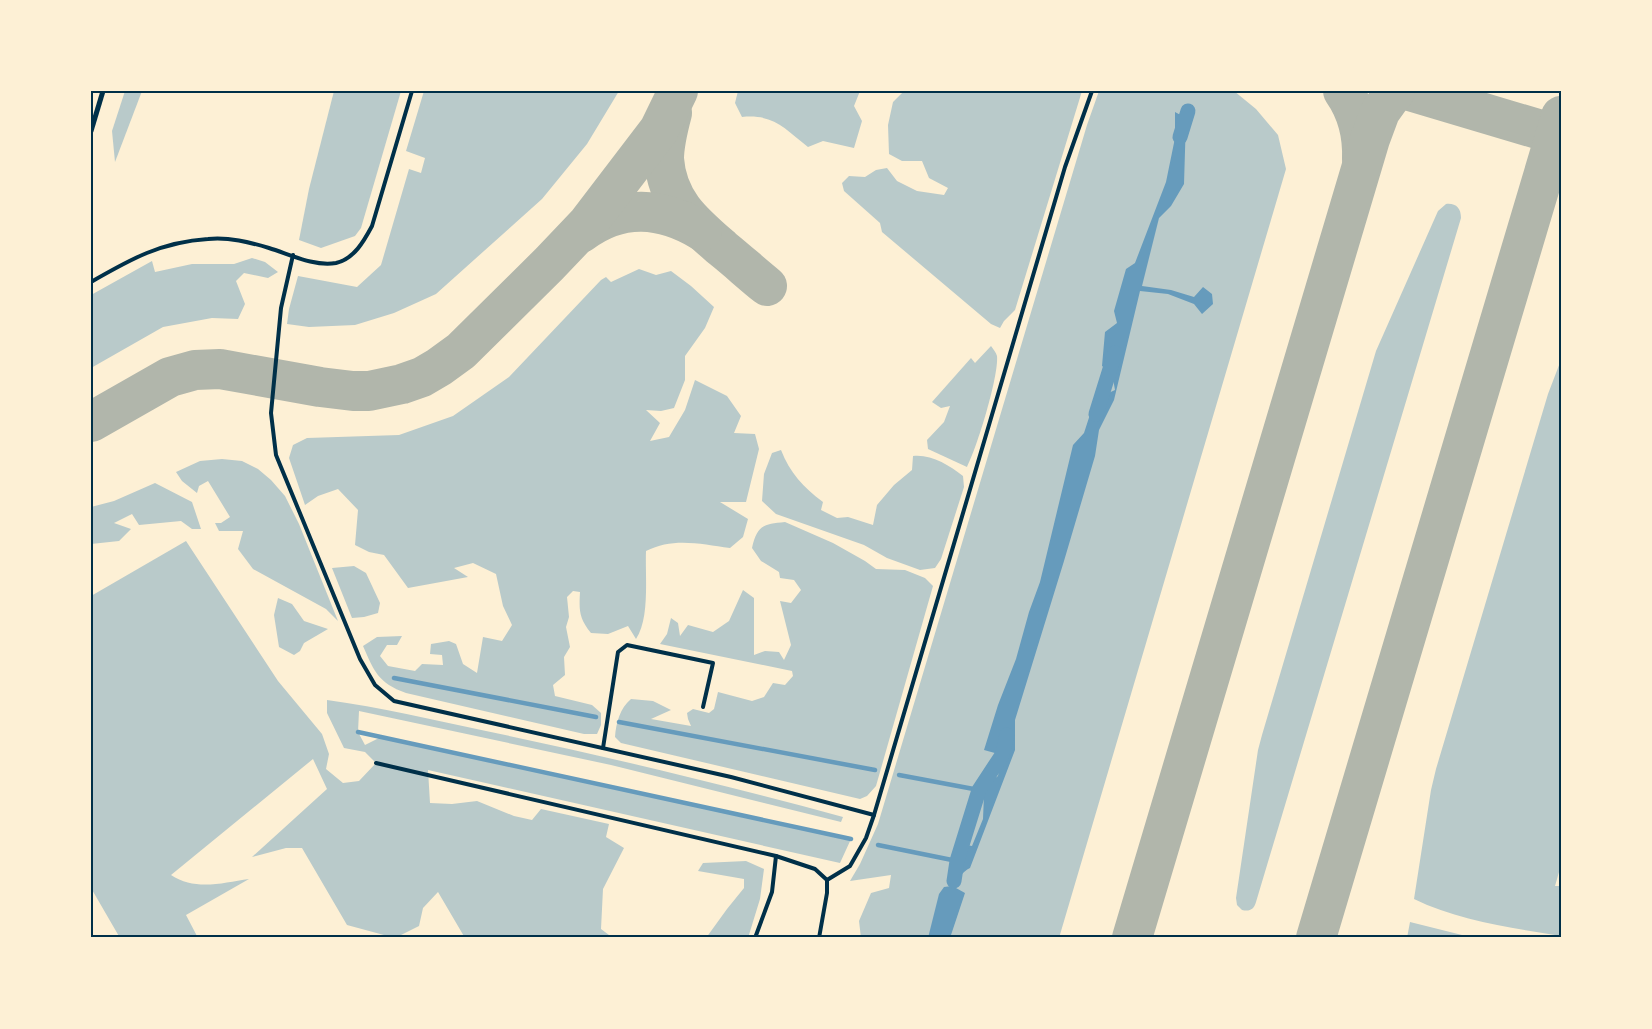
<svg xmlns="http://www.w3.org/2000/svg" width="1652" height="1029" font-family="Lato,sans-serif">
	<rect width="100%" height="100%" fill="#fdf0d5"/>
	<!-- green -->
	<g fill="#b9caca">
		<path d="M125,91H142L115,162L112,131Z"/>
		<path d="M334,91H401L361,228L355,236L321,248L299,240L309,189Z"/>
		<path d="M424,91H619L587,144L542,199L436,294L394,313L355,325L309,327L287,324L289,309L298,276L357,287L381,265L409,169L421,173L425,158L406,151Z"/>
		<path d="M738,91H860L854,106L862,121L854,148L823,141L808,147C784,128 774,114 742,117L735,103Z"/>
		<path d="M904,91H1082L1015,310L1004,321L1000,328L991,324L882,232L880,223L844,191L842,183L849,176L865,177L876,170L887,168L897,181L917,191L944,195L948,188L929,178L922,161H902L889,154L888,125L893,102Z"/>
		<path d="M1099,91H1234L1256,109L1278,135L1286,169L1059,938H861L859,921L871,893L889,888L891,875L850,881L860,864L878,824L1087,125Z"/>
		<path d="M1446,204C1456,203 1461,208 1461,218L1256,902C1254,909 1250,912 1242,910L1237,905L1236,898L1258,750L1262,735L1376,351L1438,211Z"/>
		<path d="M252,258L265,262L278,272L268,278L244,273L236,281L245,304L238,319L212,318L163,327L91,368V295L152,261L155,272L192,264H234Z"/>
		<path d="M639,269L656,275L671,271L691,286L714,307L705,328L685,356V380L674,408L661,411L646,410L660,423L650,441L669,437L685,410L695,380L727,396L741,416L734,433L755,434L759,449L746,502H720L748,519L743,537L730,548C701,544 673,537 646,551C645,577 650,618 636,639L628,626L608,634L591,633C579,618 579,611 580,592L573,591L567,597L569,617L566,627L570,647L564,657L565,675L553,685L555,696L592,705L601,713V725L597,734H584L406,693C378,683 374,671 363,646L377,637L402,636L397,645H387L380,656L388,666L415,671L422,664L443,665L442,655L430,654L431,644L449,641L456,644L463,664L477,673L483,637L502,641L512,625L503,606L496,574L473,563L454,568L468,577L408,588L384,555L369,552L355,545L358,510L338,489L318,496L305,505L289,458L293,445L307,438L399,435L453,416L509,377L601,280L606,277L611,282Z"/>
		<path d="M991,346C993,349 996,352 997,356C999,376 977,448 967,467L928,449L927,440L944,422L950,406L941,408L932,402L971,358L975,363Z"/>
		<path d="M1561,360V865L1555,886H1561V936C1512,928 1459,921 1414,899L1431,790L1436,769L1548,394Z"/>
		<path d="M781,450C790,473 803,487 823,502L821,510L837,518L848,517L873,525L877,505L894,485L912,470L913,456C931,454 949,465 963,476L964,487L941,559L935,568L920,570L887,558L864,545L776,514L762,501L764,474L772,453Z"/>
		<path d="M222,459L242,461L258,469L271,480L285,496L299,524L338,621L326,609L253,569L238,549L243,531H219L215,523H221L230,517L208,481L199,486L197,493L182,481L176,472L200,461Z"/>
		<path d="M155,483L192,502L201,529H192L181,521L139,525L132,514L114,523L131,529L119,541L91,544V507L114,501Z"/>
		<path d="M785,522L833,543L865,561L876,569L905,570L925,578L933,586L876,786L867,796L860,799L621,743L615,737C616,723 620,708 631,699L653,701L671,710L651,719L691,726L688,719L687,713L693,709L709,713L714,709L718,692L752,701L764,697L773,683L785,685L793,676L792,671L660,644L667,634L671,618L678,623L680,636L688,625L713,632L729,621L743,590L754,598V655L765,651L779,652L784,660L791,645L780,601L791,603L801,590L794,580L780,578L779,572L761,561L752,548C757,526 763,524 785,522Z"/>
		<path d="M186,541L278,681L322,734L329,754L326,769L343,783L359,781L376,763L365,752L344,748L327,713V700C380,707 433,720 486,731C606,756 725,785 843,817L841,822L611,765L359,711L358,732L365,745L381,737L851,839L840,863L428,770L430,803L452,804L477,801L514,816L532,820L541,809L609,824L606,837L624,848L603,889L601,929L613,938H465L438,892L423,908L419,926L395,938L347,925L302,848H286L252,857L327,789L313,759L171,875C195,891 222,883 249,879L186,915L198,938H120L91,888V596Z"/>
		<path d="M354,566L366,573L380,603L378,613L364,617L352,618L332,568Z"/>
		<path d="M278,598L292,604L304,621L328,629L304,643L300,651L294,655L279,647L274,615Z"/>
		<path d="M746,861L764,869L760,899L748,938H706L727,909L744,888V879L698,871L703,863Z"/>
		<path d="M1410,922L1474,938H1407Z"/>
	</g>
	<!-- water -->
	<path fill="#669bbc" d="M1175,112L1186,118L1184,184L1171,206L1159,218L1142,286L1171,290L1194,297L1203,287L1212,294L1213,304L1202,314L1194,304L1168,294L1140,291L1114,400L1099,430L1095,456L1064,561L1015,720V750L970,868C962,872 958,878 956,888L965,893L950,938H928L939,894L944,887L952,886C957,872 954,855 967,845L972,846L983,819L984,795L979,790L998,776L1002,755L984,750L998,705L1016,659L1029,612L1040,582L1073,445L1084,433L1096,396L1100,397L1115,390L1112,373L1102,366L1105,332L1117,323L1114,311L1126,269L1135,263L1166,182L1175,138Z"/>
	<g fill="none" stroke-linecap="round" stroke-linejoin="round">
		<!-- stream -->
		<g stroke="#669bbc" stroke-width="4.5">
			<path d="M394,678L596,717"/>
			<path d="M619,722L875,770"/>
			<path d="M358,732L851,839"/>
			<path d="M899,775L979,790"/>
			<path d="M878,845L957,861"/>
		</g>
		<!-- canal -->
		<g stroke="#669bbc" stroke-width="15">
			<path d="M1180,137L1188,111"/>
			<path d="M1096,414L1115,353"/>
			<path d="M954,881L957,861L979,790L1002,755L1007,735"/>
		</g>
		<!-- taxiway -->
		<g stroke="#b1b6ab" stroke-width="40">
			<path d="M1343,91C1357,111 1363,136 1362,160"/>
			<path d="M1410,91L1561,136"/>
			<path d="M672,113C668,128 664,143 664,159C667,202 693,223 723,249C738,261 752,274 767,286"/>
			<path d="M581,233C621,203 662,207 702,231"/>
			<path d="M91,422L170,377L195,370L220,369L320,387L353,391H369L402,384L422,377L439,367L461,351L549,264L588,223L659,130L678,91"/>
			<path d="M1132,938L1370,139L1380,112L1395,91"/>
			<path d="M1316,938L1561,116"/>
		</g>
		<!-- service -->
		<g stroke="#003049" stroke-width="4">
			<path d="M293,255L281,308L271,413L276,455L360,659L375,685L394,701L731,777L874,815"/>
			<path d="M91,282C131,259 161,242 208,239C229,237 249,242 269,248C289,254 314,267 336,263C354,259 364,241 372,226L412,91"/>
			<path d="M603,748L618,652L627,645L713,663L703,707"/>
			<path d="M376,763L776,856L815,869L827,880"/>
			<path d="M755,938L772,892L776,856"/>
			<path d="M819,938L827,893V880L850,866L866,838L874,815L1065,167L1092,91"/>
		</g>
		<!-- minor -->
		<path stroke="#003049" stroke-width="5" d="M91,131L103,91"/>
	</g>
	<!-- border -->
	<rect width="1652" height="1029" fill="none" stroke="#fdf0d5" stroke-width="185"/>
	<rect x="92" y="92" width="1468" height="844" fill="none" stroke="#003049" stroke-width="2"/>
</svg>
